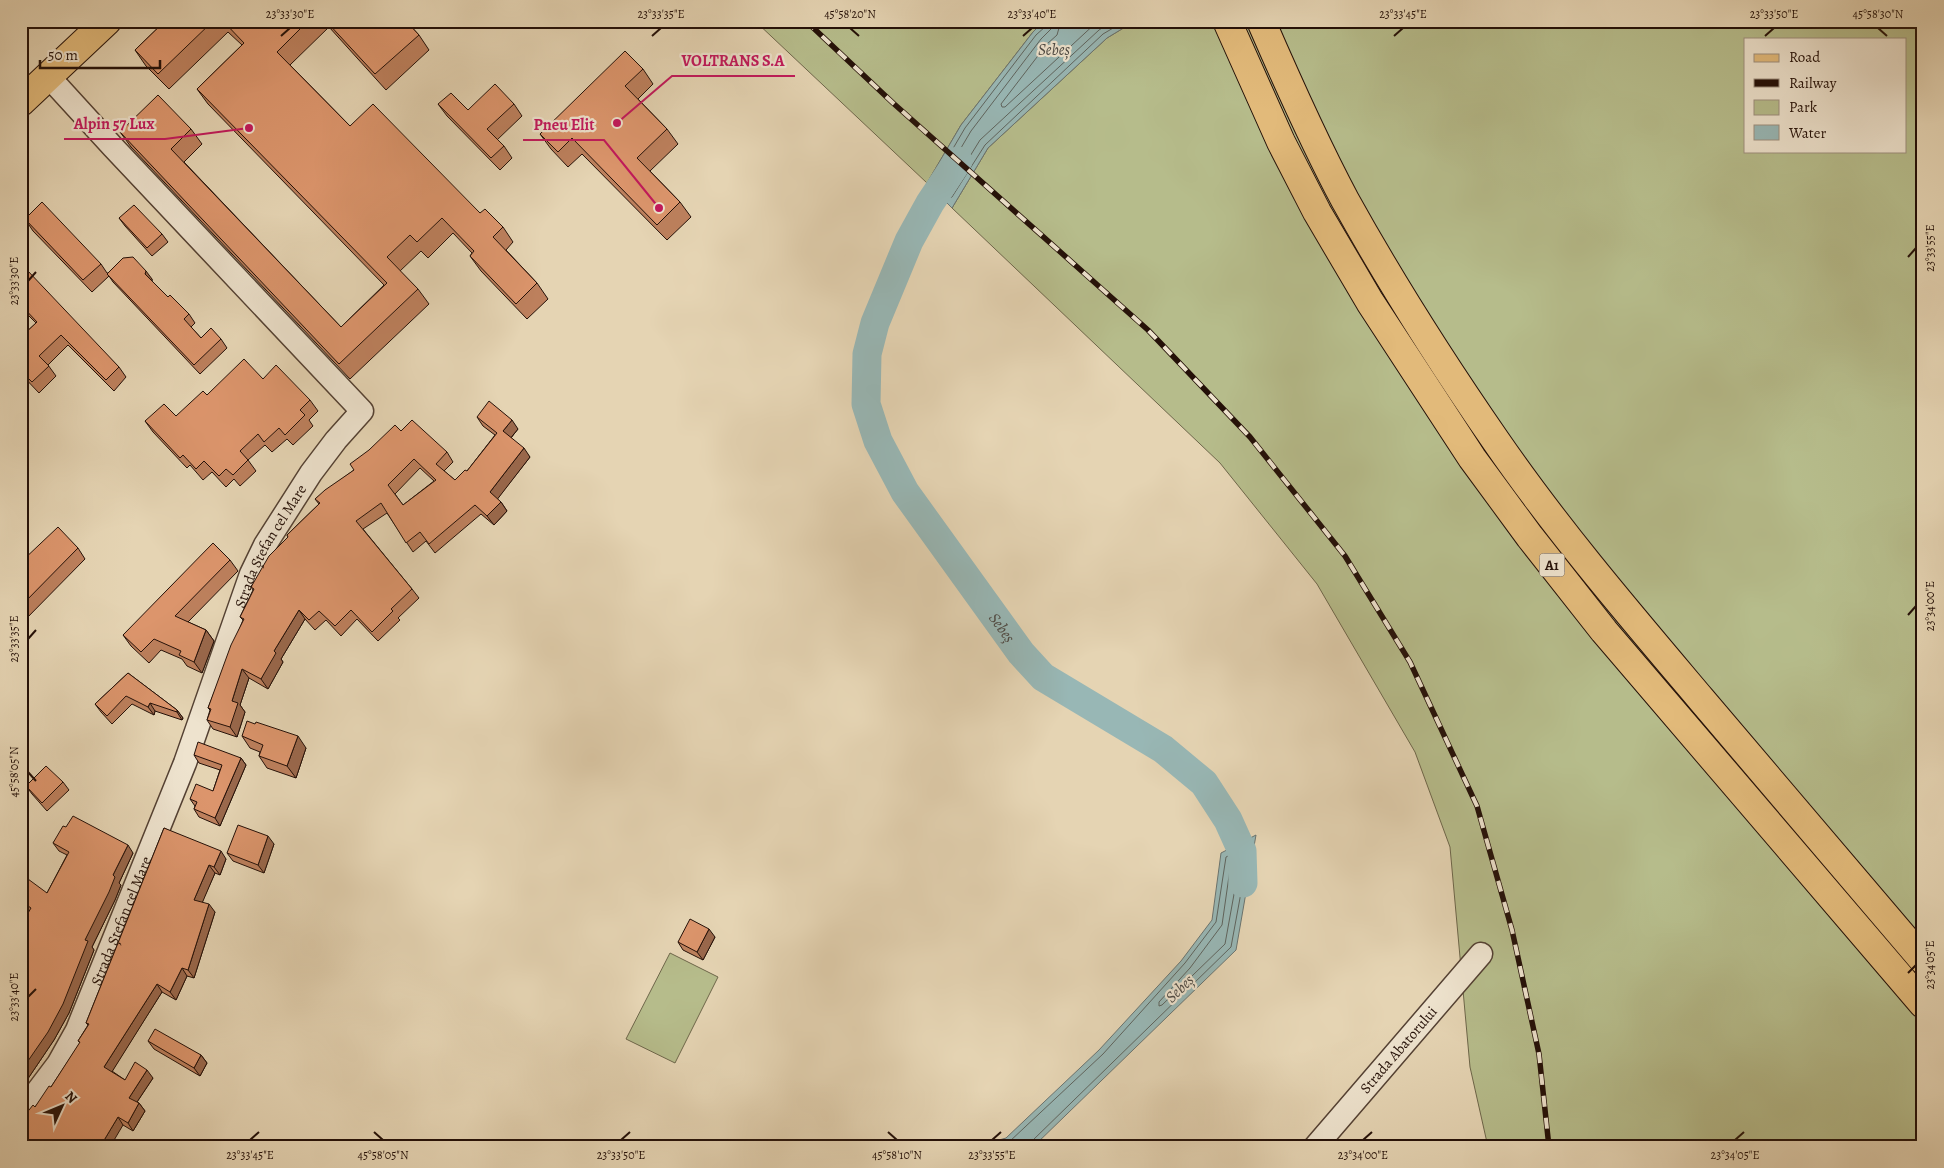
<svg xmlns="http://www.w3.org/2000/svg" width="1944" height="1168" font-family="Alegreya,serif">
	<rect width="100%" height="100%" fill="#e5d4b3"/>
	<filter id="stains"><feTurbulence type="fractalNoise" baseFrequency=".004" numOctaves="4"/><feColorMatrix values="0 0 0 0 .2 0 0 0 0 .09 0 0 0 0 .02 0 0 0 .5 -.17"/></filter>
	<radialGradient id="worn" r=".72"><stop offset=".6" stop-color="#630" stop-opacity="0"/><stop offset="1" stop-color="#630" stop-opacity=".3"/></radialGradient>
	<!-- green -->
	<g fill="#b6bc8b" stroke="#6d664a" fill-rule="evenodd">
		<path d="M755,21H1044L1033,32L961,125L927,183Z"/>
		<path d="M1135,21H1923V1147H1488L1470,1067L1450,847L1415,752L1317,584L1220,463L952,208L988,148L1107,38ZM1745,39H1905V151H1745Z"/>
		<path d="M670,953L718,977L675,1063L626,1039Z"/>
	</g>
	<!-- water -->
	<g fill="#98b7b5" stroke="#6a7470">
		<path d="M1044,21H1135L1107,38L988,148L952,208L927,183L961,125L1033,32Z"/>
		<path d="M1256,835L1236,950L1033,1147H975L1006,1138L1099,1050L1181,961L1212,920L1221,853Z"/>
	</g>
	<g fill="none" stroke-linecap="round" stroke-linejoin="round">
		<!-- shore -->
		<g stroke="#5e645e" stroke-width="1">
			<path d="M1047,21L1046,26L1036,35L965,128L934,181V184L949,198L952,197L985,145L1103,34L1125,21"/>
			<path d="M1053,21L1051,29L1041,39L971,131L942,180L948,188L951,187L980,140L1099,30L1113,21"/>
			<path d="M1061,21L1057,35L1047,44L1001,104L1002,107H1005L1098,21"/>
			<path d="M1237,858L1240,861L1225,944L1162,1005L1159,1006V1002L1190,968L1222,925L1231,862Z"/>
			<path d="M994,1147L1009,1142L1103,1054L1185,963L1216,922L1226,857L1248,847L1249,849L1231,947L1032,1141L1030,1147"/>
		</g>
		<!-- river -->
		<path stroke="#98b7b5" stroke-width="29" id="s1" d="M958,161L930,203L909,241L875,323L867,354L866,404L878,441L905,492L1021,653L1043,677L1163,749L1204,783L1228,820L1242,851L1243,883"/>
		<!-- minor casing -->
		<g stroke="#544133" stroke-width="25">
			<g id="minor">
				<path id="s2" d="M21,1113L58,1064L77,1030L185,763L251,574L265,545L311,473L336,440L362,411L113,147L49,77"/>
				<path id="s3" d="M1315,1147L1481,954"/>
			</g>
		</g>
		<!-- major casing -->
		<g stroke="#241008" stroke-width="30">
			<path id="major" d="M21,102L107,21"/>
		</g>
		<!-- highway casing -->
		<g stroke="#241008" stroke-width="30">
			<g id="highway">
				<path d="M1227,21L1281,142L1317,212L1370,302L1472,458L1530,537L1604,631L1923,1004"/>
				<path d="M1261,21C1287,81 1314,142 1345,200C1391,283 1442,363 1496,441C1558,531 1630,615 1701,699C1775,786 1849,873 1923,960"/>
			</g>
		</g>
		<!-- minor -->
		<use href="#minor" stroke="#eee3ce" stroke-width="22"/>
		<!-- major -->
		<use href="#major" stroke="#e2ba7a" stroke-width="28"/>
		<!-- highway -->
		<use href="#highway" stroke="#e2ba7a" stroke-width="28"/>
		<!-- rail casing -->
		<g stroke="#241008" stroke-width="5.5">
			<path id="rail" d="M806,21L893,103L1148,330L1250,437L1345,556L1410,662L1477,806L1512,930L1539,1054L1549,1147"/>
		</g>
		<!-- rail -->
		<use href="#rail" stroke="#eee3ce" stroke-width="4" stroke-dasharray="11" stroke-linecap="butt"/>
	</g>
	<!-- wall -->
	<g fill="#bd805d" stroke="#241008" fill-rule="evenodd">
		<path d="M165,21H406L419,35L429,50L386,90L329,27L290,65L350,126L480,213L503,227L513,242L506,250L537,283L548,299L527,319L481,271L470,256L472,253L453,233L428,258L421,251L400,271L418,289L429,304L350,379L131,147L120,132L191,129L202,144L184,162L341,327L384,285L208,104L197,89L242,45L228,32L169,89L146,66L135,50Z"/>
		<path d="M643,69L653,84L638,99L667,129L678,144L650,171L680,202L691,217L667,240L582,154L568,167L551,149L540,134Z"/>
		<path d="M438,104L468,110L514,104L522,116L497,140L504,146L512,158L500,170L447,116Z"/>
		<path d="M119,218L162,234L168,242L152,256L125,226Z"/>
		<path d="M25,219L101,264L107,273L152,279V281L168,297L189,314L195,323L191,327L201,338L221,339L227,348L200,374L113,282L109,276L92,292L33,231Z"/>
		<path d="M21,275L119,367L126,377L114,391L68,345L48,365L56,376L39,393L21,374V337L36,323L21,308Z"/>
		<path d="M263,379L310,400L318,411L309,420L313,426L293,445L287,439L272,452L265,445L248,460L256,471L240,486L234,479L226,487L212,472L203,480L190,465L187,468L153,432L145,421L176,416L207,395Z"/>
		<path d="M477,417L518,429L511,438L530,457L497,499L501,502L507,511L494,525L481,514L435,553L426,541L413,552L387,513L363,529L412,589L419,598L398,618L400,620L378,641L357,619L341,636L326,620L315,630L305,619L281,659L283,662L268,689L249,678L240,705L245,712L237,737L213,729L207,720L210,710L208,708L243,620L240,617L253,590L251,587L288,537L287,535L319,504L315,499L354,470L401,431L447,452L453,462L444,471L455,480L467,471L495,435L483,426ZM420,468L434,481L403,505L395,494Z"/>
		<path d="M78,548L85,559L21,624V562Z"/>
		<path d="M230,560L238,571L188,622L206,630L214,641L202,673L187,666L182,659L161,650L149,663L131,646L123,635Z"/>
		<path d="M21,661L26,667L21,672Z"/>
		<path d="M128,673L177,710L183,718L182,720L155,711L154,715L132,704L112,724L101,712L95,704Z"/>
		<path d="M242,736L306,748L296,778L267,768L259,756L260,752L250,748Z"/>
		<path d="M194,755L241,758L246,765L220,826L199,817L194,809L195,806L190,799L213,791L220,770L199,763Z"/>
		<path d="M63,782L69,790L47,811L32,794L26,786Z"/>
		<path d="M66,827L133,853L119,883L121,885L115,900L92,947L94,950L69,1013L54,1040L25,1083L21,1079V925L29,911L21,905V888L47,893L67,855L59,851L53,843Z"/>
		<path d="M164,828L226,859L220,875L215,873L202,902L215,912L194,978L187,976L176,1000L162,992L112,1071L125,1080L153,1078L137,1102L139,1103L145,1111L133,1131L123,1125L35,1107L51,1087L80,1043L78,1041L88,1025L86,1023Z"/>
		<path d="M274,844L264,873L233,861L227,853Z"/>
		<path d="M715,937L703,960L683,950L678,942Z"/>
		<path d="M148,1041L201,1055L207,1063L200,1076L154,1049Z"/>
	</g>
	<!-- shaded-wall -->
	<g fill="#9a684c" stroke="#241008">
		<path d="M146,271L152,279V283L145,274Z"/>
		<path d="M512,420L518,429L509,440L503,431Z"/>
		<path d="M524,448L530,457L496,501L490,492Z"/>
		<path d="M501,502L507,511L494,525L487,516Z"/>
		<path d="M299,610L305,619L281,659L283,662L268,689L261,679L274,651Z"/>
		<path d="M206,630L214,641L202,673L194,662Z"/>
		<path d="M242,669L249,678L240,705L245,712L237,737L230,727L232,701Z"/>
		<path d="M150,703L155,711L154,715L148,707Z"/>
		<path d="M177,710L183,718L182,720L177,712Z"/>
		<path d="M298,736L306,748L296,778L287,766Z"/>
		<path d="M241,758L246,765L220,826L215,818Z"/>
		<path d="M268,836L274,844L264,873L258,865Z"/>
		<path d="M128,845L133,853L119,883L121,885L115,900L92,947L94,950L69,1013L54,1040L25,1083L21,1077V1071L85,940L113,875Z"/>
		<path d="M221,851L226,859L220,875L214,867Z"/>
		<path d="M209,865L215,873L200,908L194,900Z"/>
		<path d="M209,904L215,912L194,978L188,970Z"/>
		<path d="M709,929L715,937L703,960L697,952Z"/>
		<path d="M182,968L187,976L176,1000L170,992Z"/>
		<path d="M157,984L162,992L110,1075L104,1067Z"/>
		<path d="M201,1055L207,1063L200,1076L194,1068Z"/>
		<path d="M147,1070L153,1078L135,1105L129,1098Z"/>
		<path d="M139,1103L145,1111L133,1131L128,1123Z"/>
		<path d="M118,1117L123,1125L110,1147H100Z"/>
	</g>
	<!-- building -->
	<g fill="#dc956c" stroke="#241008" fill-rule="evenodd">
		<path d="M165,21H213L158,74L135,50Z"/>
		<path d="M223,21H308L277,52L350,126L373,104L480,213L485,209L503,227L493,237L537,283L516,304L470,256L474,251L442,218L417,242L410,235L387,257L418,289L339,364L120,132L158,95L191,129L171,149L341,327L387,283L197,89L244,43Z"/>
		<path d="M326,21H406L419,35L375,74Z"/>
		<path d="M625,51L643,69L625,86L667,129L637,158L680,202L657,225L572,138L558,152L540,134Z"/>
		<path d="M495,84L514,104L487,129L504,146L491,158L438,104L451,93L468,110Z"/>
		<path d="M42,202L101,264L83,280L25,219Z"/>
		<path d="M134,205L162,234L147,248L119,218Z"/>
		<path d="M133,257L146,271L145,274L168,297L170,295L189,314L184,319L201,338L211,328L221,339L194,365L107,274L123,258Z"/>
		<path d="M27,270L119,367L106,380L61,335L39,356L49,366L32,382L21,371V337L37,322L21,305V275Z"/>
		<path d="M244,359L263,379L276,365L310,400L300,410L305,415L285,435L279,428L264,442L258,434L240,451L248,460L233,475L226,469L219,476L204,461L196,469L183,455L180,458L145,421L164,404L176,416L203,391L207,395Z"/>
		<path d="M489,401L512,420L503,431L524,448L490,492L501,502L487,516L475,505L429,544L420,532L406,543L381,503L356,521L412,589L391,609L393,611L372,632L351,610L335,626L319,611L309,620L299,610L274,651L276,653L261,679L242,669L232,701L238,703L230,727L207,720L211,709L208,708L231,645L244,619L240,617L254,589L251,587L269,556L288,537L287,535L320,503L315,499L325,490L354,470L350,464L369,450L395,425L401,431L412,420L447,452L436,464L455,480L465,470L467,471L497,433L477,417ZM414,459L436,480L403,505L388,485Z"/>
		<path d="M58,527L78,548L21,606V562Z"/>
		<path d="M213,543L230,560L175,616L206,630L194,662L179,655L181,651L154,639L141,652L123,635Z"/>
		<path d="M128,673L177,710V712L150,703L148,707L126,696L107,716L95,704Z"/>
		<path d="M247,721L255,724L256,722L298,736L287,766L259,756L263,745L242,736Z"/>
		<path d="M198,742L241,758L215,818L194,809L197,802L190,799L196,784L213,791L222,765L194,755Z"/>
		<path d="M46,766L63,782L42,803L26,786Z"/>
		<path d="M73,816L128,845L113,875L115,877L109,892L85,940L88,941L63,1004L48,1032L21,1071V925L31,908L21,901V888L28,879L47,893L69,852L53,843L63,826L66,827Z"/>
		<path d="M238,825L268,836L258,865L227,853Z"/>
		<path d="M164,828L221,851L214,867L209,865L194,900L209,904L188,970L182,968L170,992L157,984L104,1067L125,1080L135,1062L147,1070L129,1098L139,1103L128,1123L118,1117L100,1147H21V1120L33,1105L35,1107L49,1086L51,1087L80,1042L78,1041L89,1024L86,1023Z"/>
		<path d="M690,919L709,929L697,952L678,942Z"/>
		<path d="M155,1029L201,1055L194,1068L148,1041Z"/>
	</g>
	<!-- ticks -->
	<path fill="none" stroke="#241008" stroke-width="2" d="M850,28L859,36M1878,28L1887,36M281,36L290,28M652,36L661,28M1023,36L1032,28M1394,36L1403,28M1765,36L1774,28M1908,257L1916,248M28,281L36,272M1908,615L1916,606M28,639L36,630M28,772L36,781M1908,973L1916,965M28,997L36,989M374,1132L383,1140M888,1132L897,1140M250,1140L259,1132M621,1140L630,1132M992,1140L1001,1132M1363,1140L1372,1132M1735,1140L1744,1132"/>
	<g text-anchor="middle" stroke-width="4.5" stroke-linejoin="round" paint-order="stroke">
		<!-- shield labels -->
		<rect fill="#eee3ce" stroke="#614f43" stroke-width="1" x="1539.5" y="553.5" width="25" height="23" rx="4"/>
		<g font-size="14" font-weight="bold" fill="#241008">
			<text x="1552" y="570">A1</text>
		</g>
		<!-- street labels -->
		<g font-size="15" fill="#241008" stroke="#eee3ce">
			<text dy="5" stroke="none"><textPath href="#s2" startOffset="622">Strada Ștefan cel Mare</textPath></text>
			<text dy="5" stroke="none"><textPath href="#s2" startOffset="218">Strada Ștefan cel Mare</textPath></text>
			<text dy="5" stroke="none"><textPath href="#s3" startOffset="128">Strada Abatorului</textPath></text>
		</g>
		<!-- water labels -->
		<g font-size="16" font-style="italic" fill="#4d4a45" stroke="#eee3ce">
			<text x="1054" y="55">Sebeș</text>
			<text dy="6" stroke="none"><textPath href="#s1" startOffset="528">Sebeș</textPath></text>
			<text transform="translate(1179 988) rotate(-44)" y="6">Sebeș</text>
		</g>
	</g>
	<!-- callouts -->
	<path fill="none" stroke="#c2185b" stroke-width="2" d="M617 123L672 76H795M249 128L165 139H64M659 208L604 140H523"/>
	<g fill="#c2185b" stroke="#eee3ce" stroke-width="2">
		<circle cx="617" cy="123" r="5"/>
		<circle cx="249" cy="128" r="5"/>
		<circle cx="659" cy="208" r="5"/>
	</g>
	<g font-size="16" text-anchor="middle" font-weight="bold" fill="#c2185b" stroke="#eee3ce" stroke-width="4.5" stroke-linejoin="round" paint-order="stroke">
		<text x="733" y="66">VOLTRANS S.A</text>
		<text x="114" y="129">Alpin 57 Lux</text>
		<text x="564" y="130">Pneu Elit</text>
	</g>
	<!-- margin -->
	<rect width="1944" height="1168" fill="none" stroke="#e5d4b3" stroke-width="55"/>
	<!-- legend -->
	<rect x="1744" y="38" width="162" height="115" fill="#eee3ce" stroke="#9d8f7f"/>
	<rect x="1754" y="54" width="25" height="8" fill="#e2ba7a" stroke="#9d8f7f"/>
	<text x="1789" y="62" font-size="15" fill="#241008">Road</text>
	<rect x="1754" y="79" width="25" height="8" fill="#241008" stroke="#9d8f7f"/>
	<text x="1789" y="88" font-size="15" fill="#241008">Railway</text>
	<rect x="1754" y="100" width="25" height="15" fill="#b6bc8b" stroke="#9d8f7f"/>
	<text x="1789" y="112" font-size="15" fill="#241008">Park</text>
	<rect x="1754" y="125" width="25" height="15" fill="#98b7b5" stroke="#9d8f7f"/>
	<text x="1789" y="138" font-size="15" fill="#241008">Water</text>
	<!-- north arrow -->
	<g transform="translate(62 1106) rotate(46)" stroke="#eee3ce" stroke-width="4" paint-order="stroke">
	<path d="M0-4L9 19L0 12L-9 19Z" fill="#241008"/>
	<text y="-8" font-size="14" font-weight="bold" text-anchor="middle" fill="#241008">N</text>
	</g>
	<!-- scale -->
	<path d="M40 60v8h120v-8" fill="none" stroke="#241008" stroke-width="2.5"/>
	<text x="48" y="60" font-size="15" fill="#241008" stroke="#eee3ce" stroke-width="4" paint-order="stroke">50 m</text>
	<rect x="28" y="28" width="1888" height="1112" fill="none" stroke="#241008" stroke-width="2"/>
	<g font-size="12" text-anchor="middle" fill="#241008">
		<text x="290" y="18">23°33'30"E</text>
		<text x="661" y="18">23°33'35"E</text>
		<text x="850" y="18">45°58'20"N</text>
		<text x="1032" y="18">23°33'40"E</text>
		<text x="1403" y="18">23°33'45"E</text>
		<text x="1774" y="18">23°33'50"E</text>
		<text x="1878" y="18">45°58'30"N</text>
		<text transform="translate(1930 248) rotate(-90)" y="4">23°33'55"E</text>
		<text transform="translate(14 281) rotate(-90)" y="4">23°33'30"E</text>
		<text transform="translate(1930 606) rotate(-90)" y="4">23°34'00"E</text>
		<text transform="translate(14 639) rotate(-90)" y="4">23°33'35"E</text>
		<text transform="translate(14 772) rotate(-90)" y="4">45°58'05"N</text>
		<text transform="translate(1930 965) rotate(-90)" y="4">23°34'05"E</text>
		<text transform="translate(14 997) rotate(-90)" y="4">23°33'40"E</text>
		<text x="250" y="1159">23°33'45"E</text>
		<text x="383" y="1159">45°58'05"N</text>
		<text x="621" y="1159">23°33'50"E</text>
		<text x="897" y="1159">45°58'10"N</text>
		<text x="992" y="1159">23°33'55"E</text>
		<text x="1363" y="1159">23°34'00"E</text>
		<text x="1735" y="1159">23°34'05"E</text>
	</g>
	<rect width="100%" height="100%" filter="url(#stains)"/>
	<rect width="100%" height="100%" fill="url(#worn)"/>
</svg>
